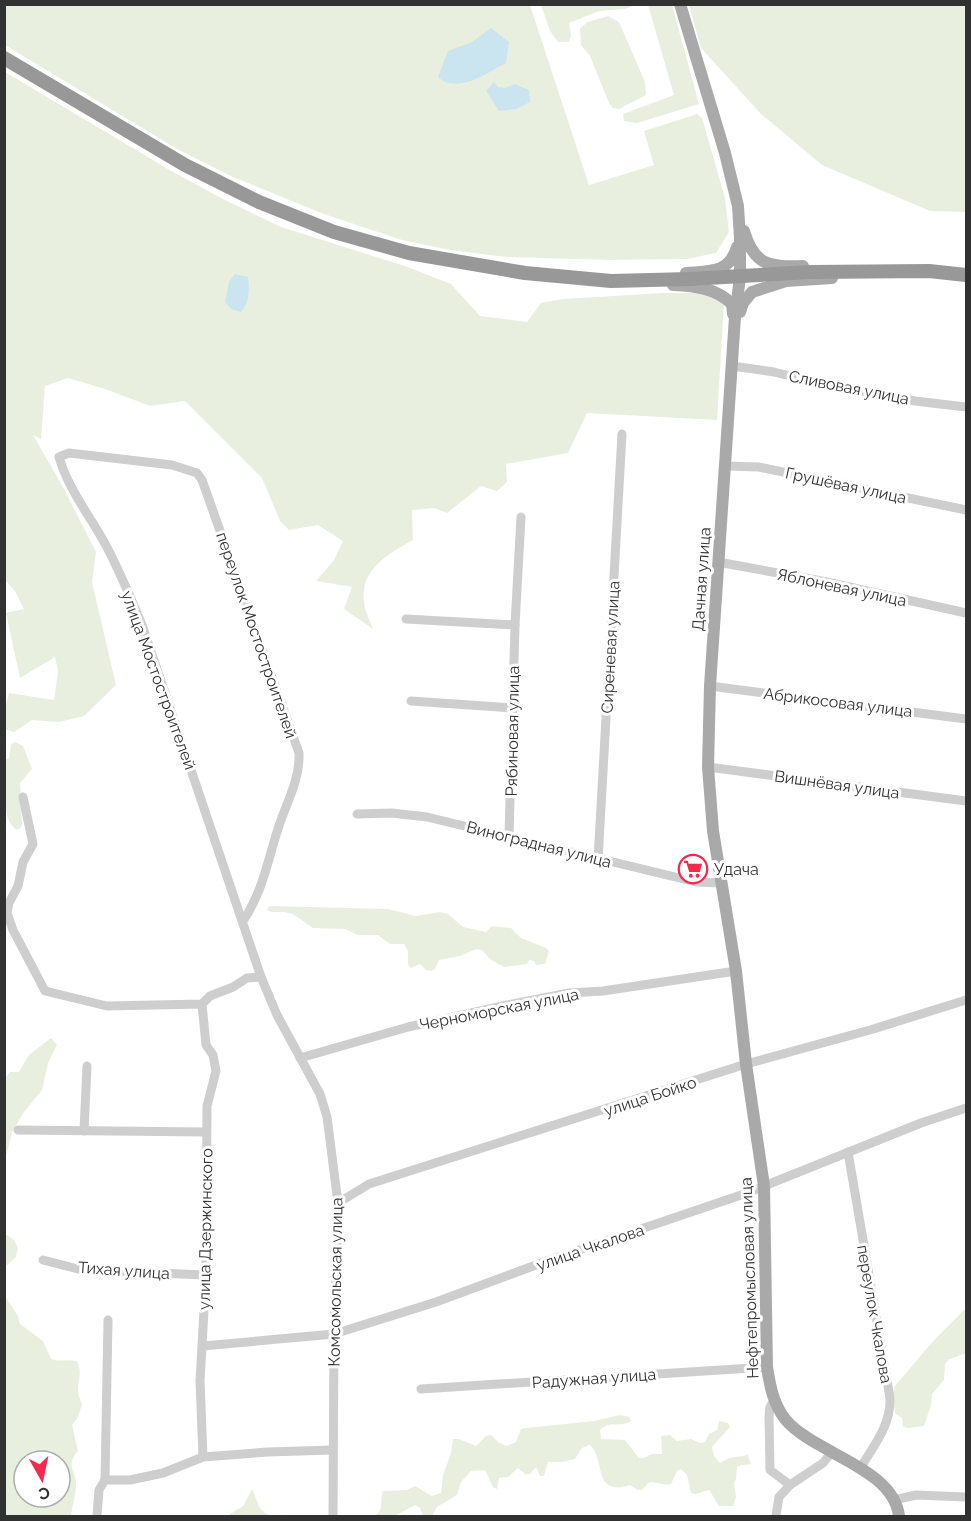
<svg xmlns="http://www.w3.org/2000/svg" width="971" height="1521" font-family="Raleway,sans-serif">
	<rect width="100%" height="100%" fill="#fff"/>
	<!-- green -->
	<g fill="#e9efdf" fill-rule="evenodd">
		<path d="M4,5H530L589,185L654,165L644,131L697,114L702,118L725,198L729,232L716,253L687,259L608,260L506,257L450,250L402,240L324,214L233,177L177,149L5,45Z"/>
		<path d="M541,5V4L635,5L625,9L599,11L569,23L571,35L569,42H558L550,31Z"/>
		<path d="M648,5H672L699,104L637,123L624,121L623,114L674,95Z"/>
		<path d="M689,5H966V212L930,211L822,165L761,114L701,48Z"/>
		<path d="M608,16L619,22L645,82L646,95L619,109L613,108L609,103L590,56L581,45L580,28L588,22Z"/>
		<path d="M5,72L173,172L225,200L281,227L405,266L451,284L480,316L527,322L541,303L562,299L664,293H712L724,302L717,420L587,413L568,453L506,464L507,482L497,491L481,486L447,513L434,508L412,510L413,540C388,554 360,569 364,602C365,611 370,621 373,629L344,609L352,587L316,581L334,560L343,541L318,525L289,530L280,521L262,478L185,401L150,406L105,389L68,378L45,386L41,439L33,435L63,487L96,552L92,582L116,685L84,716L59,722L32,720L14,732L5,729V708L9,693L54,700L58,671L55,657L20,678L6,613L24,609L15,591L5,580Z"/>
		<path d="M15,742L23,746L32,769L20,783L22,824L21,828L17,830C0,820 5,779 4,761L9,758L11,744Z"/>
		<path d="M269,906L388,909L416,916L439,912L448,914L463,927L486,932L492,926L511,928L521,938L546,948L549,951L545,964L536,965L534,961L529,960L527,964L504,967L491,960L482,950L477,949L460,956L439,960L435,969L431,971L426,970L420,964L411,968L408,965V951L404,944H390L378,935H358L345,929L313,928L293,914L284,912H271L267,910Z"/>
		<path d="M51,1038L57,1045L48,1063L42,1090L24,1112L12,1132L5,1161V1078L10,1072H19L29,1055Z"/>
		<path d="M4,1233L14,1240L18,1248L16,1257L5,1267Z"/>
		<path d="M5,1296L18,1316L20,1324L43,1341L51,1359C60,1362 68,1359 77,1361C85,1379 72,1383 82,1404L78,1417L72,1425L78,1451C64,1467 78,1471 76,1487C75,1497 72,1507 71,1516H5ZM24,1461H60V1497H24Z"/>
		<path d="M966,1308V1353L948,1360L945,1364L944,1380L932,1394L931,1405L924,1426L907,1428L903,1426L902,1418L895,1413L893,1394L895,1386L934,1340Z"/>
		<path d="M620,1415L629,1417L631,1421C620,1428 610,1420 600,1430L601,1439L625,1440L639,1458H644L652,1454H662L661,1436L670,1435L677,1441L691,1439L700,1443L705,1442L709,1434L717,1430L719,1421L728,1423L730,1427L712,1447L714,1456L720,1463L729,1458L748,1455L751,1464L737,1466L736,1479L734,1483L736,1497L733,1506H719L709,1490L696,1494L691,1493L687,1475L681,1469L677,1471L671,1484C663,1486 652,1480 648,1483C646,1485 645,1488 642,1490H638L630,1485C592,1497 606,1460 590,1445L582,1448L575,1459L562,1462H548L544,1476H540L536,1467L530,1474H525L518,1468L508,1477L499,1478L497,1489L493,1487L485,1470L471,1471L461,1482L457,1495L437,1507L432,1516H423L420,1508L415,1505L395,1516H374C385,1510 379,1502 383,1491L407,1490L415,1486L432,1496L441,1493L443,1475L451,1453L453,1439H459L476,1446L486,1436L491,1435L498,1442L506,1446L516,1442L521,1429L526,1428L594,1421Z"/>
		<path d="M252,1489C258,1501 259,1517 276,1515C282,1515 284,1514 290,1516H227L243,1506Z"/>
	</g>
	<!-- water -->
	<g fill="#cae5ef">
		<path d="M491,28L509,42L506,63C487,73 457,95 438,77L448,51L472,42Z"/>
		<path d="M494,82L498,87L505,88L515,84L529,90L530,102L516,109L499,111L486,91Z"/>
		<path d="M235,274L248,277C250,290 249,303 241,312L231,309L225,302L229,282Z"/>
	</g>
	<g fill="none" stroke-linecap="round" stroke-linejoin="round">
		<!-- minor -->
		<g stroke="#cecece" stroke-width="9">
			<path d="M732,366L774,372L810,381L915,401L966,407"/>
			<path d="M726,466L759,467L966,510"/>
			<path d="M718,562L827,582L966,613"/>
			<path d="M406,619L515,625"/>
			<path d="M710,686L966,719"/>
			<path d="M411,701L513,708"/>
			<path d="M708,767L966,801"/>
			<path d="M23,797L33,844L23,862L18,886L9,903L7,913L13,930L45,991L107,1006L202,1004L210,996L233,987L247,978L261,977"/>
			<path d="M357,814L392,813L427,817L696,882L721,883"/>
			<path d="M509,836L515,625L521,517"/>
			<path d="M598,860L622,434"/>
			<path d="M243,921C265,888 268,856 281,820C289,798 300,777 299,753L202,480L197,473L172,465L69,453L59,457C68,488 87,512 103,540C118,567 130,596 142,625L261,977L277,1015L320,1094L327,1117L338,1203L334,1334L333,1516"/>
			<path d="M202,1004L206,1045L213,1055L216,1071L207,1106L206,1275L200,1381L203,1457"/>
			<path d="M300,1058L408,1027L507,1005L569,993L603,991L736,971"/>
			<path d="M18,1130L206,1132"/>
			<path d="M84,1131L87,1066"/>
			<path d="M848,1152L890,1398C891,1426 873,1446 860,1469"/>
			<path d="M338,1203L369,1184L746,1064L870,1030L966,1000"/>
			<path d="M43,1260L82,1270L206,1275"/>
			<path d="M203,1346L334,1334L436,1302L544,1262L747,1193L921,1123L966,1108"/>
			<path d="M421,1389L767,1367"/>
			<path d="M774,1400L770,1407L769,1416L770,1470L790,1485L779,1497L776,1516"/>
			<path d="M105,1480H130L163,1473L203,1457L268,1452L332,1450"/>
			<path d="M105,1480L108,1320"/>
			<path d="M790,1485L823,1463L832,1452"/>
			<path d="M894,1500L916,1495L966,1497"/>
			<path d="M97,1516L99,1490L105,1480"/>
		</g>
		<!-- major -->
		<g stroke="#a9a9a9" stroke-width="12">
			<path d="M680,4L725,153L738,206L740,238V277L735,317L710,686L708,767L713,831L736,971L746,1064L764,1186L767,1367C770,1386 773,1403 785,1419C814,1454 893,1467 899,1516"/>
			<path d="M744,231C754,266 770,267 803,266"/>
			<path d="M686,273C710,271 729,274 737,247"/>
			<path d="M673,285C695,286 716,288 732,304L733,314"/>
			<path d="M740,312L743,303L752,292L786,281L832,278"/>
		</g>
		<!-- highway -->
		<path stroke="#989898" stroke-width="14" d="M4,58L185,165L259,202L334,232L409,253L525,273L611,281L690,279L810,272L929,271L966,275"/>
	</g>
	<!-- icons -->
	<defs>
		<g id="supermarket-ring" transform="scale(1.5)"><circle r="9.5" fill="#fff" stroke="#f22a4d" stroke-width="1.5"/><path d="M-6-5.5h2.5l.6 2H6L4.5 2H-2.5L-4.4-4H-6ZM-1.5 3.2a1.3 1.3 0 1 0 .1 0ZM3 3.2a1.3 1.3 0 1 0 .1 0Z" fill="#f22a4d"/></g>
	</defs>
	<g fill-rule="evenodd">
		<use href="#supermarket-ring" x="693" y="869"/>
	</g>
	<g text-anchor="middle" stroke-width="6" stroke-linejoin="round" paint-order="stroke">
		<!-- street labels -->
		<g font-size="16" fill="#313131" stroke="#fff">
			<text transform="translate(849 387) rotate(11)" y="6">Сливовая улица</text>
			<text transform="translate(846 485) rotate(12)" y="6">Грушёвая улица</text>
			<text transform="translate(701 579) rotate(-86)" y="6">Дачная улица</text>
			<text transform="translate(842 587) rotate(12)" y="6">Яблоневая улица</text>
			<text transform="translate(257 635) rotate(71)" y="6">переулок Мостостроителей</text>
			<text transform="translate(610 647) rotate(-87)" y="6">Сиреневая улица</text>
			<text transform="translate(159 680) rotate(70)" y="6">улица Мостостроителей</text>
			<text transform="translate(838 702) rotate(7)" y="6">Абрикосовая улица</text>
			<text transform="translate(512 731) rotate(-89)" y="6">Рябиновая улица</text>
			<text transform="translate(837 784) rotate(8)" y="6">Вишнёвая улица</text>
			<text transform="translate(539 844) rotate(14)" y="6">Виноградная улица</text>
			<text transform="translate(499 1009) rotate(-11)" y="6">Черноморская улица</text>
			<text transform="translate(650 1096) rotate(-18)" y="6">улица Бойко</text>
			<text transform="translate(205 1229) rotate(-89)" y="6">улица Дзержинского</text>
			<text transform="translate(590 1247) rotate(-19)" y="6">улица Чкалова</text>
			<text transform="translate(124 1270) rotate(4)" y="6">Тихая улица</text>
			<text transform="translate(749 1278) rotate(-92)" y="6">Нефтепромысловая улица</text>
			<text transform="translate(335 1282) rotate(-89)" y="6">Комсомольская улица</text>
			<text transform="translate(875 1314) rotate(80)" y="6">переулок Чкалова</text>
			<text transform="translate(594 1378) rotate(-4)" y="6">Радужная улица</text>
		</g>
		<!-- poi labels -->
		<g font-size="16" fill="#313131" stroke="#fff" text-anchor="start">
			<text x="714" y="875">Удача</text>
		</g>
	</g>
	<!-- border -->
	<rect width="971" height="1521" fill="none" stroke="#313131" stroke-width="12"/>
	<!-- north arrow -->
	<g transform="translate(42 1479) rotate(171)"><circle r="28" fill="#ffffff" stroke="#adadad" stroke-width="1.5"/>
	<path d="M0-4.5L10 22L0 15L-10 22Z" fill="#f22a4d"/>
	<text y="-9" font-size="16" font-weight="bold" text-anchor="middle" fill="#313131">С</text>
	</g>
</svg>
